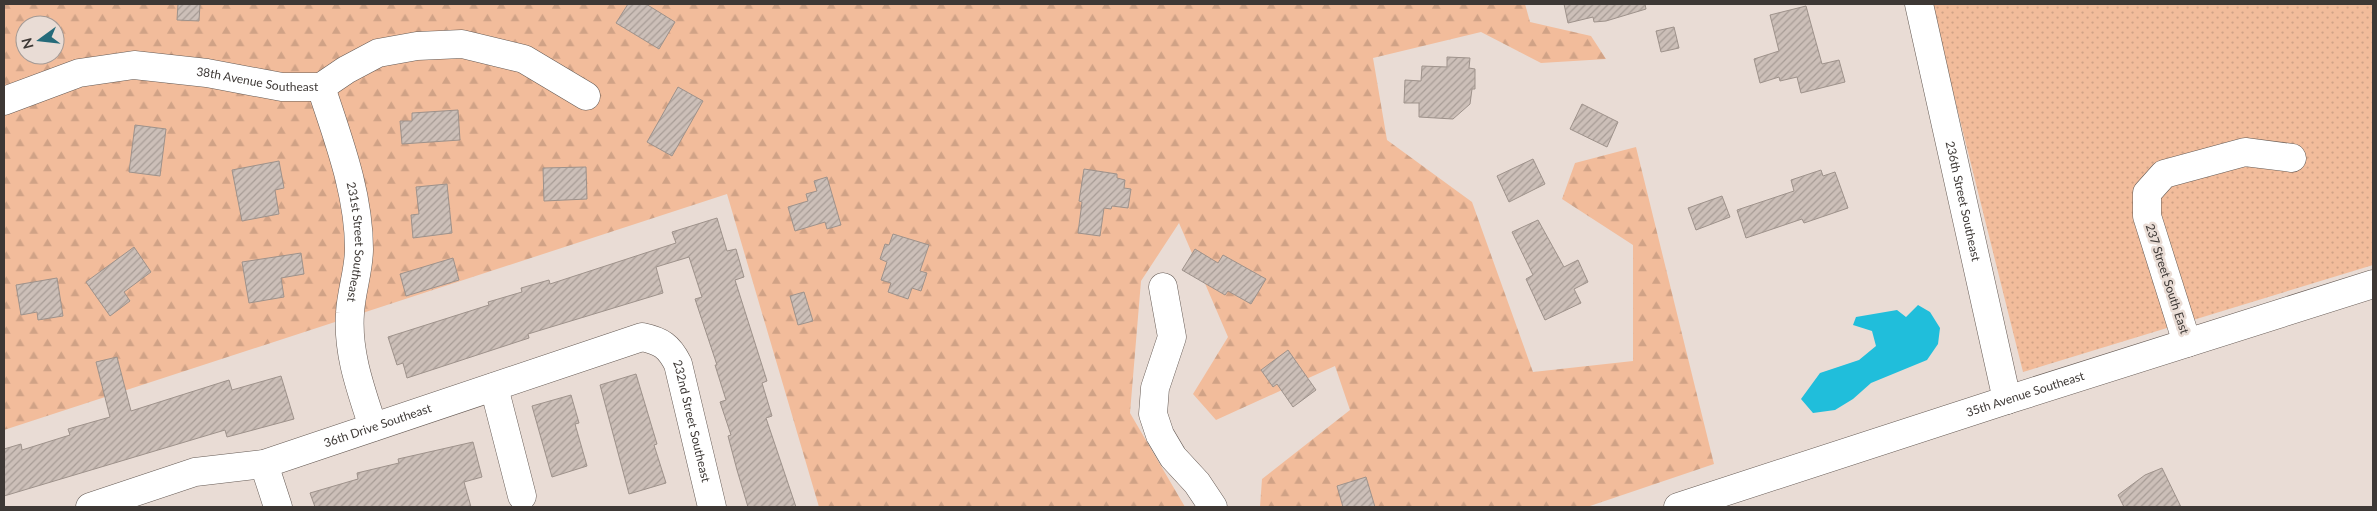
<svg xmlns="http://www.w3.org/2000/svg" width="2377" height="511" font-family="Lato,sans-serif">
	<defs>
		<pattern id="grass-dots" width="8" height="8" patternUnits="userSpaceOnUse" patternTransform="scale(1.25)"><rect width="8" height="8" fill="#f2bc9b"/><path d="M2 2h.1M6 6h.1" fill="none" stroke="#d0a286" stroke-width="1.8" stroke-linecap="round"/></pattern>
		<pattern id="forest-firs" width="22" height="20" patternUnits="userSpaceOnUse" patternTransform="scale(1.25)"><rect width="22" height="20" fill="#f2bc9b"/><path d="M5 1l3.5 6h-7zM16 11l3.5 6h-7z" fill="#d0a286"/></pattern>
		<pattern id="building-hatch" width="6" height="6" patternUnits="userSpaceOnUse" patternTransform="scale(1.25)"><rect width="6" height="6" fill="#ccbfb8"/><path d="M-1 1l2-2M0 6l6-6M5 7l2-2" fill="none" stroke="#a79c96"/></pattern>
	</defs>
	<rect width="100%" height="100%" fill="#e9dcd5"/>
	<!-- grass -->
	<path fill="url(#grass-dots)" d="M1931,4H2373V265L2023,372Z"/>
	<!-- forest -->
	<path fill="url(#forest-firs)" fill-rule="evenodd" d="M4,4H1525L1530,22L1591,36L1606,59L1541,63L1481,32L1373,58L1387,140L1472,202L1533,372L1633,361V245L1562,199L1575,163L1636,147L1714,464L1587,507H1260L1262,479L1350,410L1335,366L1216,420L1193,394L1228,337L1179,223L1141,281L1130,413L1185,507H819L727,194L4,430ZM25,25H55V55H25Z"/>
	<!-- water -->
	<path fill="#20bedb" d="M1918,305L1930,312L1940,328L1938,344L1927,360L1871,383L1853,399L1835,410L1813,413L1801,399L1820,373L1859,360L1876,346L1872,331L1853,325L1856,317L1897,310L1906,317Z"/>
	<!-- building -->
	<g fill="url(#building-hatch)" stroke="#9e928b">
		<path d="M178,4H200L199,21L177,20Z"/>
		<path d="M628,4H646L675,22L659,49L616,23Z"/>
		<path d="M1564,4H1645L1646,9L1606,21L1594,22L1593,17L1568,23Z"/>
		<path d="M1806,6L1822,64L1839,60L1845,82L1801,93L1797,77L1780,81L1779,77L1760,83L1754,59L1779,51L1770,15Z"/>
		<path d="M1674,27L1679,48L1661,52L1656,31Z"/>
		<path d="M1447,57L1470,58L1469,68L1475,69V89H1472L1470,104L1453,119L1419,117V103H1404L1405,80L1421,81L1422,66L1447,67Z"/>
		<path d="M678,87L703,101L672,156L647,142Z"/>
		<path d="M1582,104L1618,122L1607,147L1570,129Z"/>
		<path d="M458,110L460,140L402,144L400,121H412V113Z"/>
		<path d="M135,125L166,129L160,176L129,172Z"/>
		<path d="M1533,159L1545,184L1509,202L1497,176Z"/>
		<path d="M279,161L284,188L275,190L279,214L242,221L232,170Z"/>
		<path d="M586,167L587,199L544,201L543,168Z"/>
		<path d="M1084,169L1117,174V178L1125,180L1124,188L1131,189L1128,208L1112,206L1111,209L1104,208L1100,236L1078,233L1082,202L1079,201Z"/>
		<path d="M1821,170L1823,176L1835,172L1848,208L1804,223L1802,219L1746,238L1737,210L1794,191L1791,180Z"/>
		<path d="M827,177L841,225L827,229L825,222L795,231L788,207L808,201L806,194L817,191L814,181Z"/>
		<path d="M447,184L452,233L413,238L411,215L419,214L416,187Z"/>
		<path d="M1722,196L1730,217L1696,230L1688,208Z"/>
		<path d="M717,218L727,251L736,249L744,277L735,280L767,381L762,383L772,416L766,418L796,507H748L737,470L728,436L731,435L720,402L726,400L715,365H717L695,299L702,297L689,257L656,267L663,293L528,334L529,338L407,378L403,363L397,365L388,337L489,305L488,302L522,292L521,288L549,280L550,284L676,243L672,232Z"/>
		<path d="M1538,220L1564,267L1578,260L1588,282L1574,289L1581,303L1545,320L1526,279L1533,275L1512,232Z"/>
		<path d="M893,234L929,245L920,271L927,273L921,291L912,288L908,299L888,292L891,283L881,280L887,262L880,259L885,244L889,245Z"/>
		<path d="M134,247L151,272L124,292L130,301L110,316L86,282Z"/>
		<path d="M1195,249L1218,263L1223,255L1266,279L1251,304L1228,291L1225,295L1182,270Z"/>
		<path d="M301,253L304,274L281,278L284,297L249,303L242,262Z"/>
		<path d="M453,258L459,280L406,296L400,274Z"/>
		<path d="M57,278L63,316L38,320L37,312L21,315L16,285Z"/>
		<path d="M804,292L813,321L798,325L790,296Z"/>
		<path d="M1288,350L1316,390L1293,407L1277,384L1273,387L1261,370Z"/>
		<path d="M117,357L131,411L229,380L232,390L281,376L294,419L227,437L225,430L4,496V449L21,444L22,450L70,435L68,429L110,417L96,362Z"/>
		<path d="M636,374L657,444L654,445L666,483L629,494L600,385Z"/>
		<path d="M571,395L579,423L575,424L587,466L552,477L532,406Z"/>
		<path d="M473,442L482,477L464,482L471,507H315L310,493L358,479L357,473L399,463L398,459Z"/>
		<path d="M2162,468L2181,507H2124L2118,495L2145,475Z"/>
		<path d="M1366,477L1375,507H1343L1337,486Z"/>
	</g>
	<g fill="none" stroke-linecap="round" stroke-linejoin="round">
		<!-- minor casing -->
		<g stroke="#655a54" stroke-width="29">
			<g id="minor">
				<path id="s1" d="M1919,4L2007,400"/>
				<path id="s2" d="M321,87C338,139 359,193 359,249C359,270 351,292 350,313C347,353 361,390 373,427"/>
				<path id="s3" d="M4,101L79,73L134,65L207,73L282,87H321L346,70L378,53L417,46L462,44L524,59L586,96"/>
				<path d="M1163,287L1172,337L1155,388L1153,414L1160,435L1173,457L1197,483L1213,507"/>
				<path d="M2187,343L2147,216V193L2164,174L2245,152L2292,158"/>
				<path d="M494,387L522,496"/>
				<path d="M264,464L278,507"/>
				<path id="s4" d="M90,507L195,472L264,464L642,337C661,341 669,346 678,364L712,507"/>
				<path id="s5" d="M1678,507L2007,400L2373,284"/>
			</g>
		</g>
		<!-- minor -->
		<use href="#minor" stroke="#fff" stroke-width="28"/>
	</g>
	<g text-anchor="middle" stroke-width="5" stroke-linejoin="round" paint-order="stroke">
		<!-- street labels -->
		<g font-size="12" fill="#3d3835" stroke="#e9dcd5">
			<text dy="4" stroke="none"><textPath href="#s3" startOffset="260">38th Avenue Southeast</textPath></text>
			<text dy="4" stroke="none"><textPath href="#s1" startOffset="202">236th Street Southeast</textPath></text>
			<text dy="4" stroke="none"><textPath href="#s2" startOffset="160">231st Street Southeast</textPath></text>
			<text transform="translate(2167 279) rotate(72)" y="4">237 Street South East</text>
			<text dy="4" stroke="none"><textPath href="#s5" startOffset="365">35th Avenue Southeast</textPath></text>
			<text dy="4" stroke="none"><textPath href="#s4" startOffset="685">232nd Street Southeast</textPath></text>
			<text dy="4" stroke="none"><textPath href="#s4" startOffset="300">36th Drive Southeast</textPath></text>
		</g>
	</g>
	<!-- border -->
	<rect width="2377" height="511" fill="none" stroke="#3d3835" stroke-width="10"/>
	<!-- north arrow -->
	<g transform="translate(40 40) rotate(255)"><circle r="24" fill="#e9dcd5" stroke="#a49a95"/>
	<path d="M0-4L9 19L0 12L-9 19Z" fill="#256b7a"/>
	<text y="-8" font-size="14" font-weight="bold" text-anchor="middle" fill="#3d3835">N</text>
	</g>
</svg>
